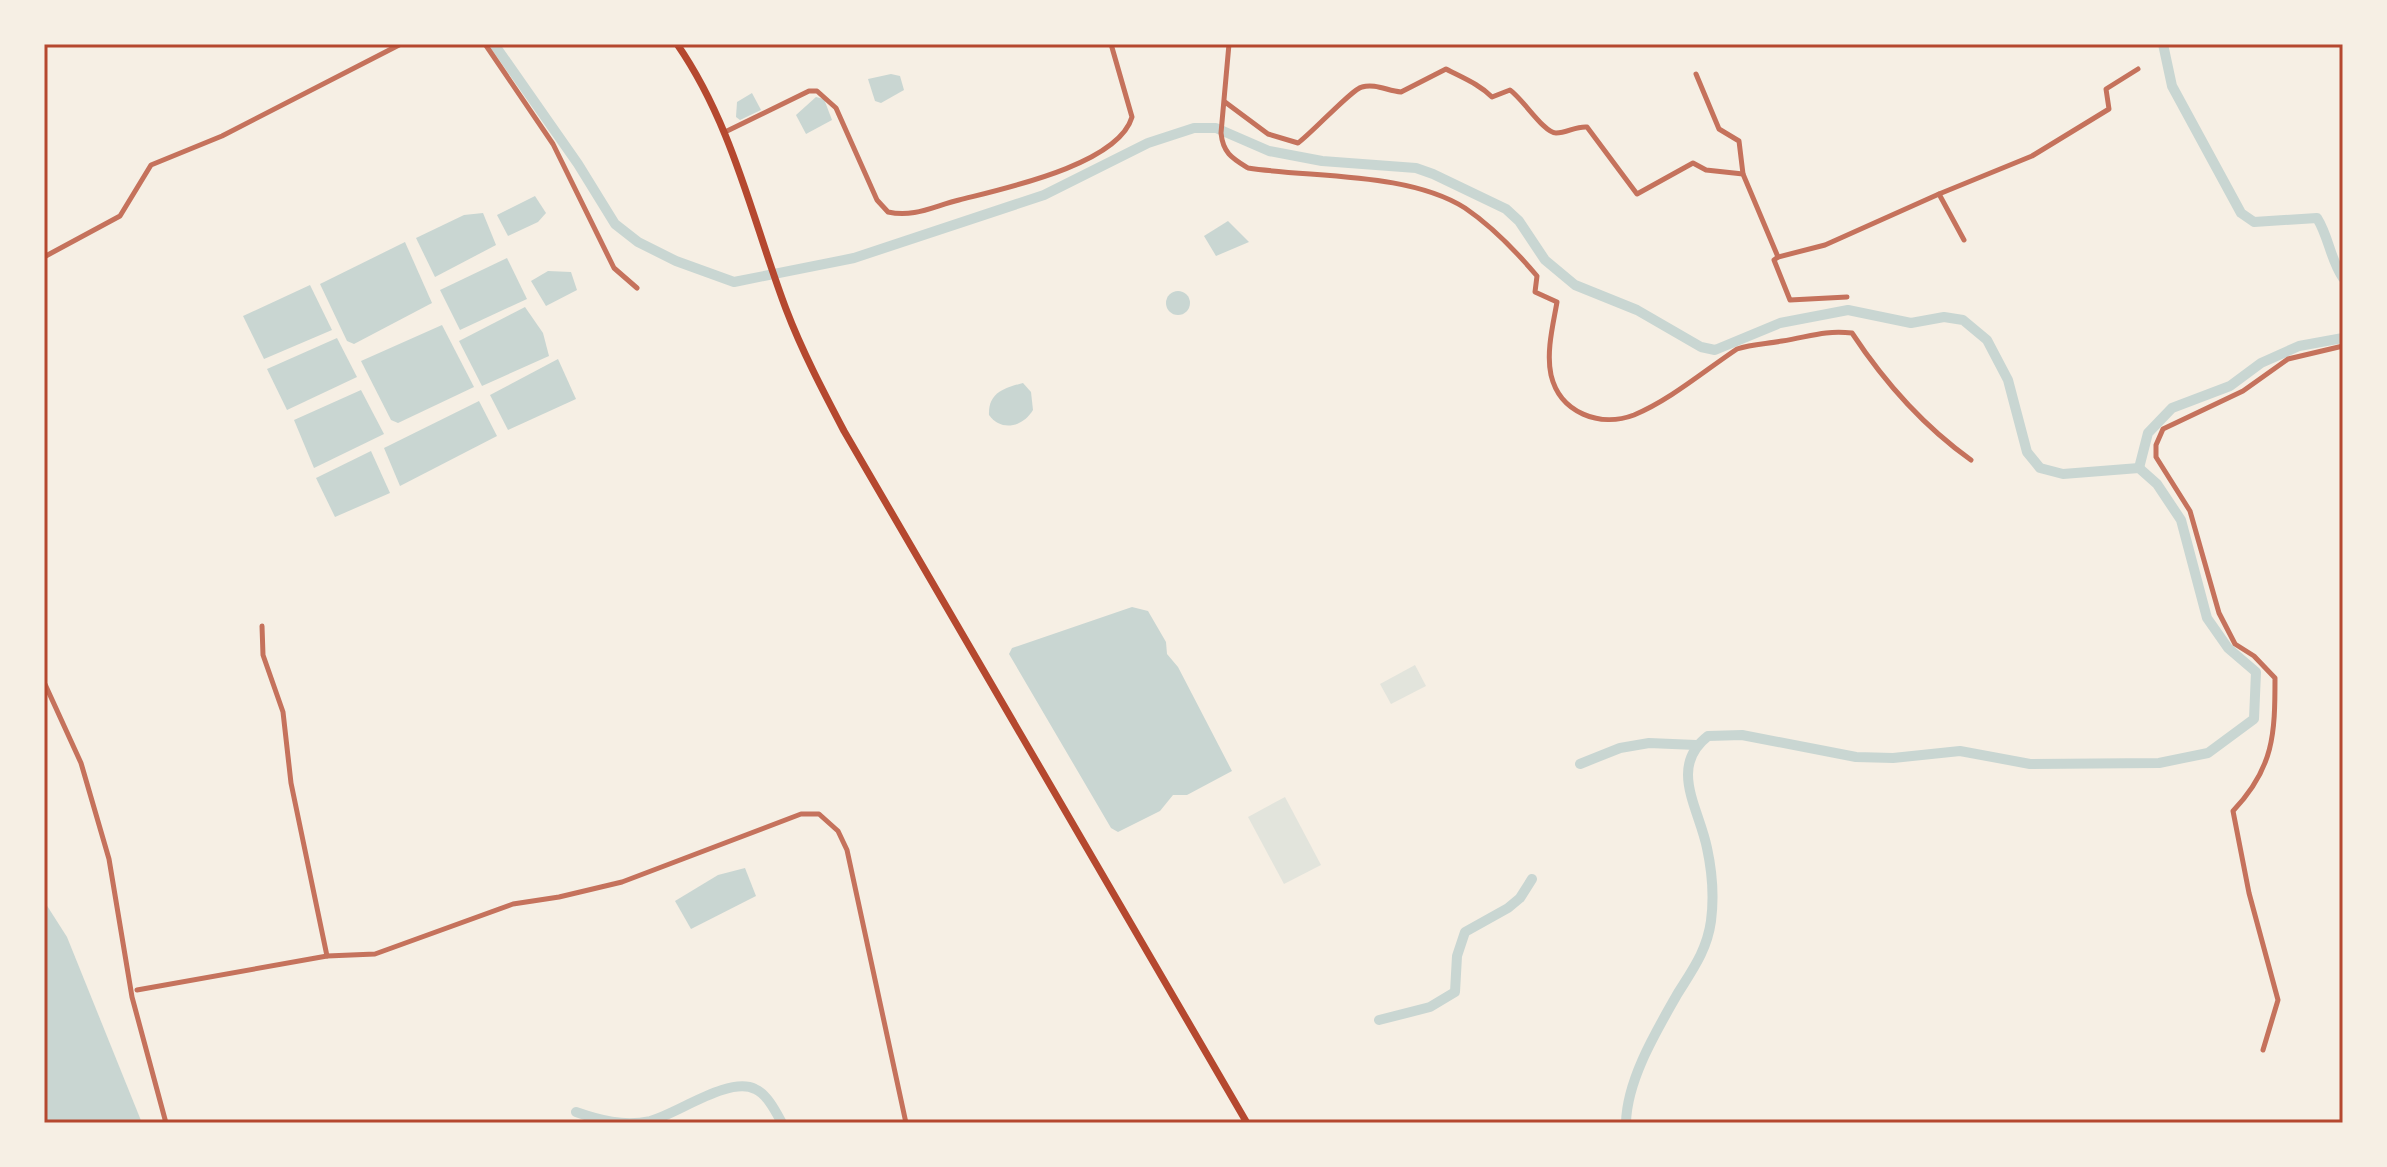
<svg xmlns="http://www.w3.org/2000/svg" width="2387" height="1167" font-family="Spectral,serif">
	<rect width="100%" height="100%" fill="#f6efe4"/>
	<!-- green -->
	<g fill="#e2e4dc">
		<path d="M1415,665L1426,686L1391,704L1380,684Z"/>
		<path d="M1285,797L1321,865L1284,884L1248,817Z"/>
	</g>
	<!-- water -->
	<g fill="#c9d6d2">
		<path d="M891,74L900,76L904,90L881,103L875,101L868,79Z"/>
		<path d="M752,93L761,110L740,120L736,117L737,102Z"/>
		<path d="M816,97L824,99L832,120L806,134L796,115Z"/>
		<path d="M535,196L546,213L538,222L508,236L497,215Z"/>
		<path d="M483,213L496,245L435,277L416,238L464,215Z"/>
		<path d="M1228,221L1249,242L1216,256L1204,236Z"/>
		<path d="M405,242L432,303L354,344L347,341L320,284Z"/>
		<path d="M507,258L527,299L460,330L440,290Z"/>
		<path d="M548,271L571,272L577,290L546,306L531,281Z"/>
		<path d="M310,285L332,330L264,359L243,316Z"/>
		<circle cx="1178" cy="303" r="12"/>
		<path d="M525,307L543,333L549,356L482,386L459,341Z"/>
		<path d="M442,325L474,387L398,423L391,420L361,361Z"/>
		<path d="M337,338L357,377L287,410L267,369Z"/>
		<path d="M558,359L576,399L508,430L490,395Z"/>
		<path d="M1023,383L1031,392L1033,410C1023,427 1001,432 989,415C988,393 1004,388 1023,383Z"/>
		<path d="M361,390L384,434L314,468L294,420Z"/>
		<path d="M479,401L497,436L400,486L384,448Z"/>
		<path d="M371,451L390,493L335,517L316,478Z"/>
		<path d="M1132,607L1148,611L1166,642L1167,654L1178,667L1232,771L1187,795H1173L1160,811L1118,832L1111,828L1009,654L1012,648Z"/>
		<path d="M745,868L756,896L691,929L675,901L718,875Z"/>
		<path d="M44,901L67,937L142,1123H44Z"/>
	</g>
	<g fill="none" stroke-linecap="round" stroke-linejoin="round">
		<!-- canal -->
		<g stroke="#c9d6d2" stroke-width="10">
			<path d="M494,44L578,164L615,224L638,242L676,261L734,282L854,258L1044,195L1148,143L1194,128H1216L1269,151L1322,161L1416,168L1433,174L1506,209L1519,221L1545,260L1575,285L1637,310L1701,347L1715,350L1780,323L1848,310L1911,323L1944,317L1963,320L1987,340L2008,380L2027,452L2040,468L2063,474L2139,468L2157,484L2181,520L2207,618L2228,648L2256,672L2254,719L2208,753L2159,763L2030,764L1960,751L1893,758L1856,757L1742,735L1708,736C1668,767 1699,808 1707,848C1712,871 1714,898 1711,921C1707,950 1693,969 1678,993C1657,1030 1627,1079 1626,1123"/>
			<path d="M2163,44L2172,86L2241,213L2254,222L2317,218C2329,237 2330,259 2343,278"/>
			<path d="M2139,468L2148,433L2172,408L2230,386L2261,363L2299,346L2343,338"/>
			<path d="M1580,764L1620,748L1649,743L1696,745"/>
			<path d="M1379,1020L1430,1007L1455,992L1457,956L1465,932L1508,908L1520,898L1532,879"/>
			<path d="M576,1112C599,1120 624,1127 650,1121C677,1114 729,1076 755,1089C767,1094 776,1112 782,1123"/>
		</g>
		<!-- minor -->
		<g stroke="#c5725c" stroke-width="5">
			<path d="M485,44L553,144L614,268L637,288"/>
			<path d="M1229,44L1221,133C1223,153 1232,158 1248,168C1314,178 1408,172 1465,208C1493,227 1515,250 1537,276L1535,292L1557,302C1553,325 1546,352 1551,375C1560,413 1600,428 1634,415C1670,400 1704,371 1737,349C1752,344 1766,344 1782,341C1809,337 1823,330 1852,333C1885,383 1922,425 1971,460"/>
			<path d="M1696,74L1719,129L1739,141L1743,174L1778,257L1774,260L1790,300L1847,297"/>
			<path d="M1225,102L1268,134L1298,143C1313,132 1352,89 1362,87C1375,83 1388,91 1401,92L1446,69C1463,78 1479,84 1492,97L1510,90C1523,99 1544,133 1556,133C1567,133 1576,126 1587,127L1637,194L1693,163L1706,170L1743,174"/>
			<path d="M725,132L809,91H817L836,108L877,200L888,212C914,218 934,206 959,200C1002,189 1118,165 1132,117L1111,44"/>
			<path d="M1939,194L2032,156L2109,109L2106,89L2138,69"/>
			<path d="M44,257L120,216L151,165L222,136L401,44"/>
			<path d="M1778,257L1825,245L1939,194L1964,240"/>
			<path d="M44,682L81,763L109,859L132,997L166,1123"/>
			<path d="M327,956L375,954L513,904L559,897L622,882L801,814H819L838,831L847,850L906,1123"/>
			<path d="M137,990L327,956L291,783L283,712L263,655L262,626"/>
			<path d="M2263,1050L2278,1000L2249,893L2233,811C2274,768 2275,734 2275,678L2254,656L2235,644L2219,613L2190,511L2156,457V445L2163,429L2243,391L2288,359L2343,346"/>
		</g>
		<!-- secondary -->
		<path stroke="#b5482f" stroke-width="7" d="M677,44C733,125 752,219 786,309C802,351 823,391 844,431L1247,1123"/>
	</g>
	<!-- border -->
	<rect width="2387" height="1167" fill="none" stroke="#f6efe4" stroke-width="92"/>
	<rect x="46" y="46" width="2295" height="1075" fill="none" stroke="#b5482f" stroke-width="3"/>
</svg>
